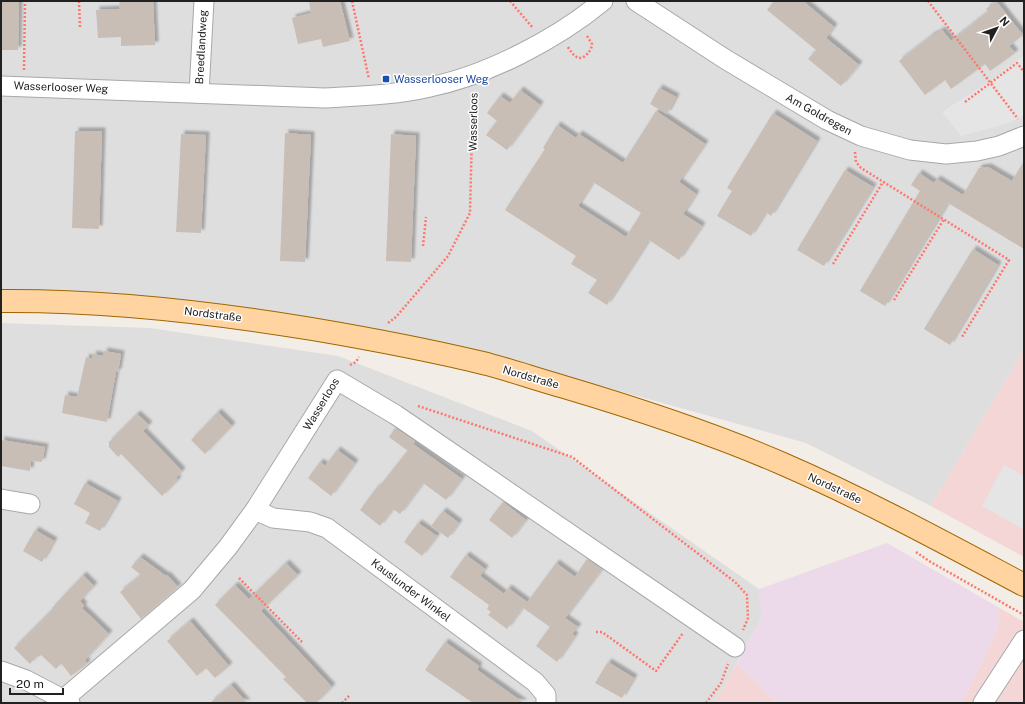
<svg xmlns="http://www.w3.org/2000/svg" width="1025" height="704" font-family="'Public Sans',sans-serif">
	<defs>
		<filter id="shadow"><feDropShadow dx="3.5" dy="-3.5" stdDeviation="1" flood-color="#0004"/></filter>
	</defs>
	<rect width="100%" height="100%" fill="#f2eee7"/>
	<!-- residential -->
	<g fill="#dfdede">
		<path d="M1,1H1024V350L931,506L806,443L465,348L1,291Z"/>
		<path d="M1,323L150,328L338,356L532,431L759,589L762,617L721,692L713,703H1Z"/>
	</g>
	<!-- commercial -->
	<g fill="#f4d6d6">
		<path d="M1024,350V557L931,506Z"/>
		<path d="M998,607L1024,622V703H962L999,627Z"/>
		<path d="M737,663L776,703H713L721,692Z"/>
	</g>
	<!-- industrial -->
	<path fill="#ecd9e9" d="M887,543L998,607L999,627L962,703H776L737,663L762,617L759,589Z"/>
	<!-- parking -->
	<g fill="#e5e5e5">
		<path d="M1024,55V116L1009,123L961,136L942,112L996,77Z"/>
		<path d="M1004,465L1024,476V530L982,506Z"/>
	</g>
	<!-- building -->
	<g fill="#c8beb6" fill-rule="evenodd" filter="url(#shadow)">
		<path d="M1,1H19L18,50H1Z"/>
		<path d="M119,1H153L155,45L121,46V37L98,38L96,10L120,9Z"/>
		<path d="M309,1H340L350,41L323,47L321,39L298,44L292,18L311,13Z"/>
		<path d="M774,1H803L834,27L826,38L859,65L841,86L808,59L816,50L767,10Z"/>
		<path d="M996,1L1023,35L1009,46L1015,53L990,71L985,64L951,89L945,80L925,95L899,61L934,34V35L942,30L951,41L988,12L986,9Z"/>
		<path d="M659,88L676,97L667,114L650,104Z"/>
		<path d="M520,90L540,105L507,150L486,135L497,121L487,113L500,96L510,103Z"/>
		<path d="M656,111L705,144L679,182L696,194L683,214L702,226L679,260L649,240L607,305L588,293L597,280L571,264L576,256L505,210L545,149L543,148L557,125L576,138L579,134L623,163ZM593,182L641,213L626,237L578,206Z"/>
		<path d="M773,113L817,141L771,216L766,212L751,236L717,216L732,191L727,188Z"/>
		<path d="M75,131H102L99,229L72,228Z"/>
		<path d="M285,133L311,135L305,262L280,261Z"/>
		<path d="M181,134L206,135L201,233L176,232Z"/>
		<path d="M391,134L416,136L411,262L386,261Z"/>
		<path d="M1024,161V249L948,203L885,306L860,291L920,191L911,185L919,173L934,183L937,179L963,195L979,168L988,167L1012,181Z"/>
		<path d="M845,170L873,187L824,266L797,250Z"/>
		<path d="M973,249L998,265L950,345L924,329Z"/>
		<path d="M104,351L121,354L118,372H116L107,422L62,413L65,395L77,397L86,357L92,359L93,354L103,356Z"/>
		<path d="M218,412L232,426L205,454L191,440Z"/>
		<path d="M137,414L149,425L143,431L182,471L176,478L178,480L162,496L121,454L118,457L109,447V442Z"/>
		<path d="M395,428L415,441L408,451L389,437Z"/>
		<path d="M1,440L45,447L42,462L31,461L30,471L1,466Z"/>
		<path d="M413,444L462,479L446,500L423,483L400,514L393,509L380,526L360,510L377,487L378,488Z"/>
		<path d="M337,450L355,463L331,496L308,478L320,462L325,466Z"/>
		<path d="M85,483L118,501L100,531L85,523L90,513L74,504Z"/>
		<path d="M503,502L526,520L512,538L489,520Z"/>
		<path d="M443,511L459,523L448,538L431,526Z"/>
		<path d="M418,523L437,536L422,556L404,542Z"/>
		<path d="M35,530L54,541L42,562L23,551Z"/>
		<path d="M466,555L485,569L480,576L504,594L508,588L527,602L507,629L488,615L491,612L487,609L489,605L450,577Z"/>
		<path d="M140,557L166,576L167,575L178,587L141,619L120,592L141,575L131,567Z"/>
		<path d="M587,559L602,569L565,618L578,627L572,634L575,636L557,662L536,646L550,627L523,608L556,563L575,577Z"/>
		<path d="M286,563L298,575L261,611L332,687L316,703H307L283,679L286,677L215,605L235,585L249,599Z"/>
		<path d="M83,575L94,586L80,601L84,606L82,608L109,634L85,660L87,664L71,676L61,663L56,669L41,655L39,657L38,655L30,664L14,648L53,609L52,608Z"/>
		<path d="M190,621L229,666L215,678L206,668L197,676L167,641Z"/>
		<path d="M445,642L479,666L477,670L524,703H473L425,670Z"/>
		<path d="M608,662L634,678L622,698L595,683Z"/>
		<path d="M231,685L247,703H210Z"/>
	</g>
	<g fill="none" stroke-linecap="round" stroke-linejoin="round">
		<!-- minor casing -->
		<g stroke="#a8a8a8" stroke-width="21">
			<g id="minor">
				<path d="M636,1L725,59L827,120L861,136L910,150L946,154L977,151L999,146L1024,136"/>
				<path d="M1,86L325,98C360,96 396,95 430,87C488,75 557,39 603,1"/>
				<path d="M199,93L204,1"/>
				<path d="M1,499L30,504"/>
				<path d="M255,510L273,518L310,522L327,528L535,682L546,695V703"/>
				<path d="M1,671L26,680L70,703"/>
				<path d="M59,703L192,590L228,547L255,510L337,380L396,415L735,647"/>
				<path d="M983,703L1024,640"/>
			</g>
		</g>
		<!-- major casing -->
		<g stroke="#9f6600" stroke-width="24">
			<path id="major" d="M1,301C105,300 209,312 312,329C371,339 429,350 487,364C513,371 539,380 564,387C638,409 712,433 783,464C866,500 945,543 1024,585"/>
		</g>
		<!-- path -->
		<g stroke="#ff776c" stroke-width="2.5" stroke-dasharray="2 2" stroke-linecap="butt">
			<path d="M79,1L80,27"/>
			<path d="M352,1L369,79"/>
			<path d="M510,1L533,28"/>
			<path d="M928,1L1018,119"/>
			<path d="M568,47C575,59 582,63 591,49L592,44L587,36"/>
			<path d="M24,70L25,1"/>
			<path d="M965,102L1017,63L1024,72"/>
			<path d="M855,152L856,162L861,168L1009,260L962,337"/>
			<path d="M423,246L426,217"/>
			<path d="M833,264L883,182"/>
			<path d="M894,300L944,219"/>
			<path d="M388,323L396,317L448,256L470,213L473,93"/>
			<path d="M350,365L356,362L359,357"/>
			<path d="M418,406L572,457L735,582L747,595L748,618L743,630"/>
			<path d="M916,552L929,561L1024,615"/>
			<path d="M239,578L302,642"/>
			<path d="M596,632H602L656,671L683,633"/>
			<path d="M342,703L350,695"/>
			<path d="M706,703L721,683L728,664"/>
		</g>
		<!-- minor -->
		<use href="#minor" stroke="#fff" stroke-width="19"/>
		<!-- major -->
		<use href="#major" stroke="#ffd4a0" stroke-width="22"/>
	</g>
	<!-- markers -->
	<rect fill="#1a4fb4" stroke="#fff" stroke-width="1.5" x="382" y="75" width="8" height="8" rx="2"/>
	<g text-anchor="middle" stroke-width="3" stroke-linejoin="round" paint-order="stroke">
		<!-- street labels -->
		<g font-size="11" fill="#212121" stroke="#fff">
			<text transform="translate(201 47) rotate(-87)" y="4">Breedlandweg</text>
			<text transform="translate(61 87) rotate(2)" y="4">Wasserlooser Weg</text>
			<text transform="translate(819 114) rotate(29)" y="4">Am Goldregen</text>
			<text transform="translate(473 122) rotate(-89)" y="4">Wasserloos</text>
			<text transform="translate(213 314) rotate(7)" y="4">Nordstraße</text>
			<text transform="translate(531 377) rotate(16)" y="4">Nordstraße</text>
			<text transform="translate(321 404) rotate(-59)" y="4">Wasserloos</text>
			<text transform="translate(835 488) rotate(25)" y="4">Nordstraße</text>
			<text transform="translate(411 590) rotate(37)" y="4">Kauslunder Winkel</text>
		</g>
		<!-- transit labels -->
		<g font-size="11" fill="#164399" stroke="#fff" text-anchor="start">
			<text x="394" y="83">Wasserlooser Weg</text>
		</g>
	</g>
	<!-- border -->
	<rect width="1025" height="704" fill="none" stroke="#212121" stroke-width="4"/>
	<!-- north arrow -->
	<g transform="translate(997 28) rotate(49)" stroke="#ffffff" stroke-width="3" paint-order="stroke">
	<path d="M0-3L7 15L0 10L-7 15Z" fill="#212121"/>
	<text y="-6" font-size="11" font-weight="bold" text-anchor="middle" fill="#212121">N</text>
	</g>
	<!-- scale -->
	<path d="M10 688v6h53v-6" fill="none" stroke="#212121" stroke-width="2"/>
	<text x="16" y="688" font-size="12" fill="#212121" stroke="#ffffff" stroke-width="3" paint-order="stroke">20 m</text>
</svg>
